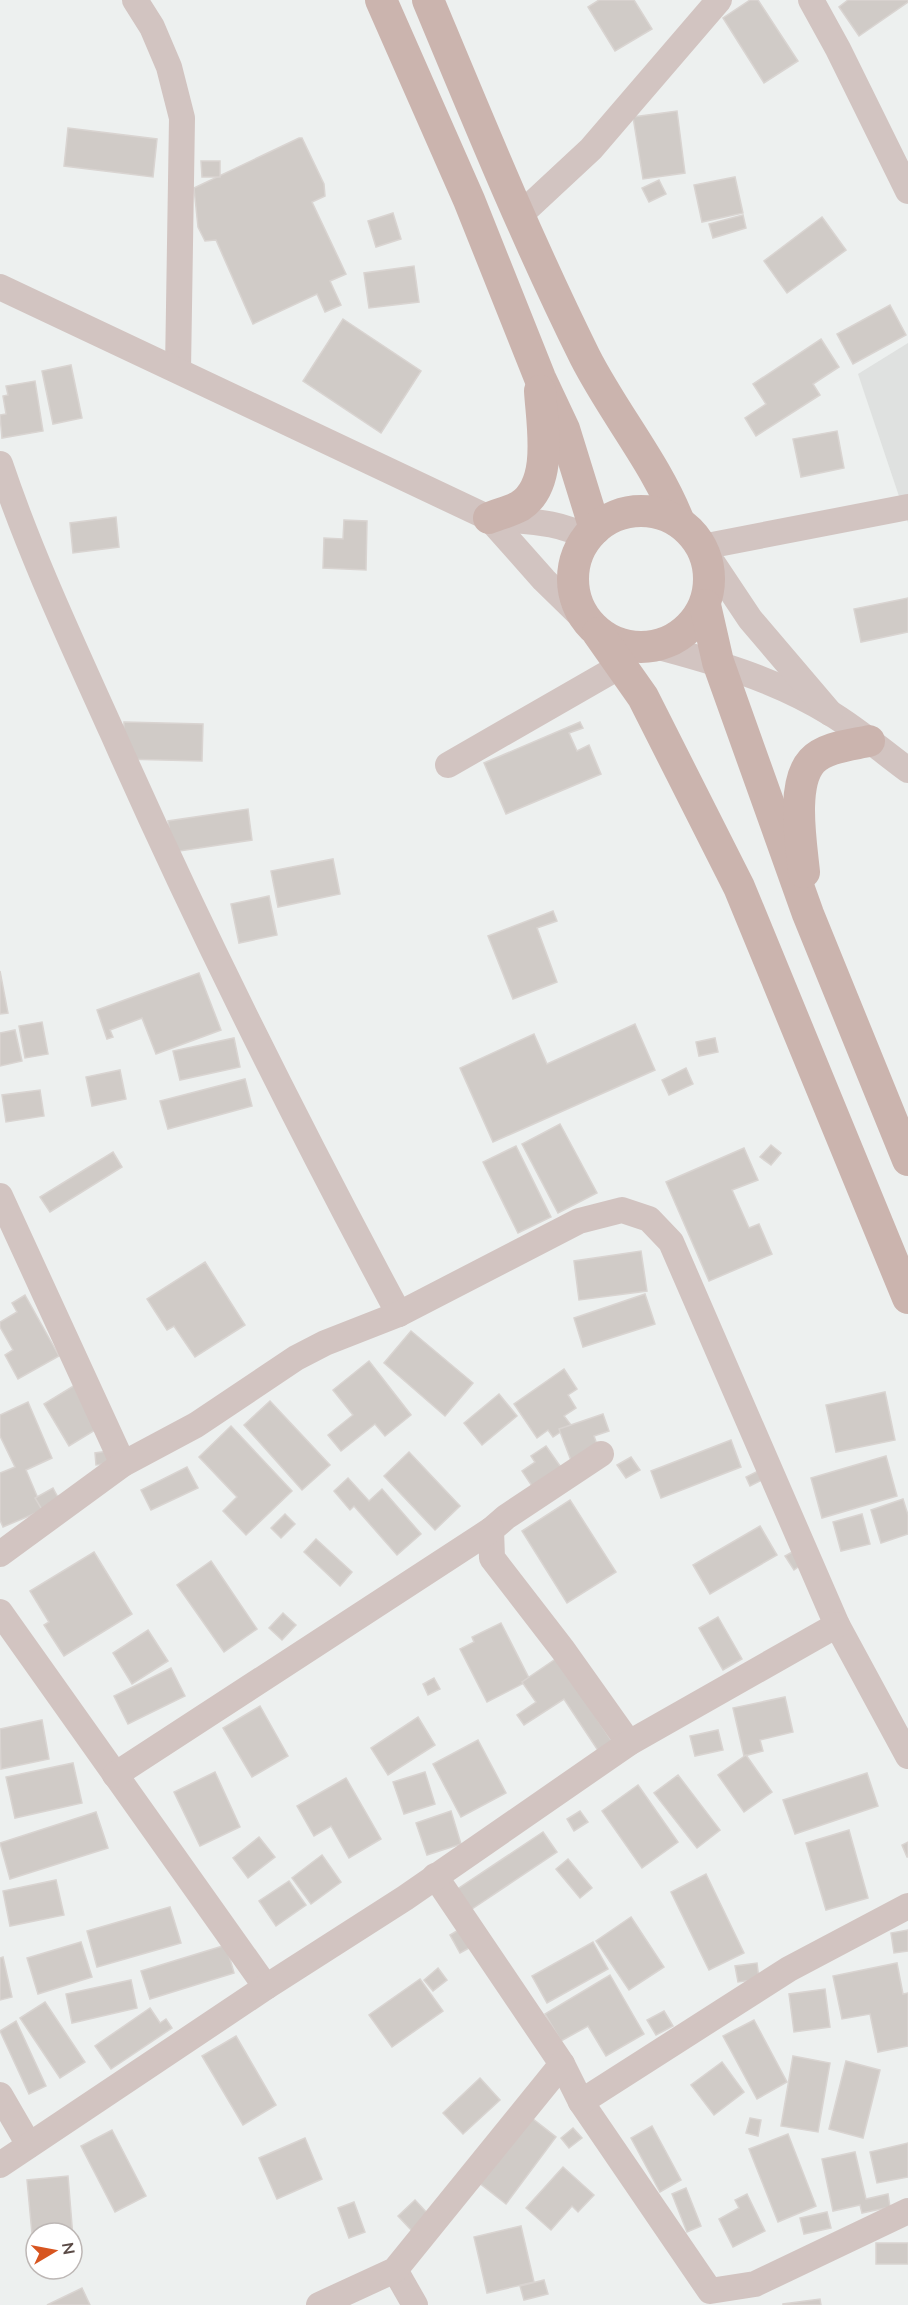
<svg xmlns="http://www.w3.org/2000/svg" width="908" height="2305" font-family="Mulish,sans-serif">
	<rect width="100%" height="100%" fill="#edf0ef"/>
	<!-- education -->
	<path fill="#dfe1e0" d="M908,343V523L858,374Z"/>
	<!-- building -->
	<g fill="#d0cbc7" stroke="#d9d4d1" stroke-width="1.5">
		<path d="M599,0H634L652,29L615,51L588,7Z"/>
		<path d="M750,0H758L798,61L764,83L723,18Z"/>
		<path d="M848,0H908V2L859,36L839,7Z"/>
		<path d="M677,111L685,173L643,179L633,117Z"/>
		<path d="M68,128L157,139L153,177L64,166Z"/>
		<path d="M299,138H302L324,184L325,196L312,202L346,274L330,281L341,305L325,312L317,294L253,324L216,240L205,241L198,227L194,188Z"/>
		<path d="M201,161H220V177H202Z"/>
		<path d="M735,177L743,213L702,222L694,185Z"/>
		<path d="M659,180L666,194L649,202L642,188Z"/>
		<path d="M393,213L401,239L376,247L368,221Z"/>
		<path d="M743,215L746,228L713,238L709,224Z"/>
		<path d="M822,217L846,250L787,293L764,261Z"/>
		<path d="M414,266L419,302L369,308L364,273Z"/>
		<path d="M890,305L906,335L853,364L837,334Z"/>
		<path d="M343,319L421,371L381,433L303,381Z"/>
		<path d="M821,339L839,367L813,384L820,395L756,436L745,418L766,404L753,384Z"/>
		<path d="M71,365L82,418L53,424L42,371Z"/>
		<path d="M35,381L43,431L2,438L0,415L6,414L3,396L8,395L6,386Z"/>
		<path d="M837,431L844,468L801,477L793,439Z"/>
		<path d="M116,517L119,547L73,553L70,523Z"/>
		<path d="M344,520L367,521L366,570L323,568L324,538L343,539Z"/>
		<path d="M908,598V632L861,642L854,609Z"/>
		<path d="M124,722L203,724L202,761L123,759Z"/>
		<path d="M580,722L583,728L569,733L577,751L589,745L601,774L506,814L484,763Z"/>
		<path d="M248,809L252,840L173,852L168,821Z"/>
		<path d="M333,859L340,894L278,907L271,871Z"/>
		<path d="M269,896L277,935L239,943L231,904Z"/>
		<path d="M553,911L557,921L537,928L557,982L513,999L488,936Z"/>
		<path d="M0,971L8,1013L0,1014Z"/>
		<path d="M199,973L221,1030L156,1054L142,1018L110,1030L113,1037L107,1039L97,1010Z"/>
		<path d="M42,1022L48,1054L25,1058L19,1026Z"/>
		<path d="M635,1024L655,1070L493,1142L460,1068L534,1034L547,1064Z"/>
		<path d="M15,1030L22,1061L0,1066V1033Z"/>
		<path d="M234,1038L240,1067L180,1080L173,1051Z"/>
		<path d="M715,1038L718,1052L699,1056L696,1042Z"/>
		<path d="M686,1068L693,1084L669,1095L662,1080Z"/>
		<path d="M120,1070L126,1099L92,1106L86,1077Z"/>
		<path d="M245,1079L252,1106L168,1129L160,1101Z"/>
		<path d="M40,1090L44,1116L6,1122L2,1095Z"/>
		<path d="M560,1124L597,1193L558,1213L522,1144Z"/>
		<path d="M771,1145L781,1153L771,1165L760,1157Z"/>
		<path d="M516,1146L551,1217L518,1233L483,1162Z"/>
		<path d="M744,1148L758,1180L732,1190L749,1228L759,1224L772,1254L709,1281L666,1182Z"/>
		<path d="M113,1152L122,1167L50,1212L40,1197Z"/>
		<path d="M641,1251L647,1291L579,1300L574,1261Z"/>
		<path d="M205,1262L245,1325L195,1357L174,1326L167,1330L147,1299Z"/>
		<path d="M645,1294L655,1324L583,1347L574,1318Z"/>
		<path d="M25,1295L59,1356L18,1379L5,1355L13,1350L0,1327V1322L17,1312L12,1303Z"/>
		<path d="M411,1331L473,1383L445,1416L384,1363Z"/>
		<path d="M369,1361L411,1415L385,1436L375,1424L341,1451L328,1435L353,1415L333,1390Z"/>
		<path d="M564,1369L577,1389L568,1395L576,1408L564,1416L571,1425L553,1437L548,1430L537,1438L514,1404Z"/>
		<path d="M75,1385L100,1427L69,1446L44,1404Z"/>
		<path d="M885,1392L895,1440L836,1452L826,1405Z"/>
		<path d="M499,1394L517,1416L482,1445L464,1423Z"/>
		<path d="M270,1401L330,1465L302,1490L244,1425Z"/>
		<path d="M28,1402L52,1458L26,1470L43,1510L3,1527L0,1520V1473L15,1467L0,1436V1415Z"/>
		<path d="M603,1414L609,1431L594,1436L600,1453L572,1463L559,1429Z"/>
		<path d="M231,1426L292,1491L246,1535L223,1511L237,1497L199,1457Z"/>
		<path d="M731,1440L741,1467L661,1498L651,1471Z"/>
		<path d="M546,1446L565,1473L536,1492L522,1471L535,1462L531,1456Z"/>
		<path d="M108,1451L110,1463L96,1465L95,1453Z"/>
		<path d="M409,1452L460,1506L435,1530L384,1476Z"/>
		<path d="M886,1456L897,1496L822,1518L811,1478Z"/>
		<path d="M631,1457L640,1470L626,1478L617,1465Z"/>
		<path d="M187,1467L198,1488L151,1510L141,1490Z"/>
		<path d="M764,1468L768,1477L750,1486L746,1477Z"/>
		<path d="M348,1478L369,1501L382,1489L421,1534L397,1555L354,1506L350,1510L334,1491Z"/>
		<path d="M53,1488L61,1503L44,1513L35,1498Z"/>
		<path d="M903,1499L908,1515V1534L881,1543L871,1510Z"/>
		<path d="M570,1500L616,1572L567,1603L522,1531Z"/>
		<path d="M285,1514L295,1524L281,1538L271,1528Z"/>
		<path d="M862,1514L870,1544L841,1551L833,1522Z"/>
		<path d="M760,1526L777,1555L710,1594L693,1565Z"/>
		<path d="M316,1539L352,1572L340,1586L304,1552Z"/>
		<path d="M794,1551L802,1564L794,1570L785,1556Z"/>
		<path d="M94,1552L132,1614L64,1656L44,1625L49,1622L30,1591Z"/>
		<path d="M211,1561L257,1629L224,1652L177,1585Z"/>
		<path d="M283,1613L296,1625L282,1640L269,1628Z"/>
		<path d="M718,1617L742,1659L723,1670L699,1628Z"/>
		<path d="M501,1623L530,1680L487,1702L460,1649L474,1642L472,1637Z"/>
		<path d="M148,1630L168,1661L132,1684L113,1653Z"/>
		<path d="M557,1658L613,1743L599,1752L564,1699L524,1725L517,1715L536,1702L522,1682Z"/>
		<path d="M171,1668L185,1696L128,1724L114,1696Z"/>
		<path d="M434,1678L440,1689L428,1695L423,1684Z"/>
		<path d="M785,1697L793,1732L760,1740L763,1751L744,1756L733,1708Z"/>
		<path d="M260,1706L288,1756L252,1777L223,1728Z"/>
		<path d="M418,1717L435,1745L388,1775L371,1748Z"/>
		<path d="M42,1720L49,1759L1,1769L0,1729Z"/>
		<path d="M718,1730L723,1750L695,1756L690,1736Z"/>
		<path d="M478,1740L506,1793L461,1817L433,1764Z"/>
		<path d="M746,1755L772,1792L744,1812L718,1775Z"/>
		<path d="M73,1763L82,1803L15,1818L6,1777Z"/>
		<path d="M215,1772L240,1827L200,1846L174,1792Z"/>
		<path d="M425,1772L435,1804L404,1814L393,1782Z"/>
		<path d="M867,1773L878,1806L795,1834L783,1800Z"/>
		<path d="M678,1775L720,1830L697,1848L654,1793Z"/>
		<path d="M346,1778L381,1839L349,1858L331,1826L314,1836L297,1806Z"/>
		<path d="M638,1785L678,1842L642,1868L602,1811Z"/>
		<path d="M451,1811L461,1844L427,1855L416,1823Z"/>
		<path d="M580,1811L588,1822L574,1831L567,1819Z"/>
		<path d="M96,1812L108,1848L10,1879L0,1843Z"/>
		<path d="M849,1830L868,1898L826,1910L806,1843Z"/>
		<path d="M543,1832L557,1852L469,1911L456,1890Z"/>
		<path d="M259,1837L275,1857L248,1878L233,1858Z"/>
		<path d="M908,1842V1857H907L902,1845Z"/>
		<path d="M322,1855L341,1882L311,1904L292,1878Z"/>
		<path d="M568,1859L592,1888L580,1898L556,1869Z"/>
		<path d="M706,1874L744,1953L709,1970L671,1892Z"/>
		<path d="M56,1880L64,1915L10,1926L3,1891Z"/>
		<path d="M289,1881L306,1905L276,1926L259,1901Z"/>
		<path d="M170,1907L181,1943L97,1967L87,1931Z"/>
		<path d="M631,1917L664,1967L629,1990L596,1941Z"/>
		<path d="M460,1929L471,1947L460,1953L450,1935Z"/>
		<path d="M908,1930V1951L894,1953L891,1933Z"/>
		<path d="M81,1942L92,1977L38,1994L27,1958Z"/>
		<path d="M593,1942L608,1969L547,2003L532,1976Z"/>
		<path d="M226,1945L234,1973L150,1999L141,1971Z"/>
		<path d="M3,1957L12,1997L0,2000V1958Z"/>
		<path d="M757,1963L759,1979L738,1982L735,1966Z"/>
		<path d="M897,1963L903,1994L908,1993V2046L878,2052L870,2014L842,2019L833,1976Z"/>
		<path d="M438,1968L447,1980L433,1991L424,1980Z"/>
		<path d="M610,1975L644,2034L606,2056L588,2026L561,2041L545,2014Z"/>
		<path d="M420,1979L443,2011L392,2047L369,2015Z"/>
		<path d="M131,1980L137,2008L72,2023L66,1994Z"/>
		<path d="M825,1989L830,2027L794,2032L789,1994Z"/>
		<path d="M45,2002L85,2062L60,2078L20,2018Z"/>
		<path d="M150,2008L160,2023L166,2019L172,2028L111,2069L95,2046Z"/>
		<path d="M664,2011L673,2026L656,2035L647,2020Z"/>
		<path d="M754,2020L787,2082L757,2099L723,2036Z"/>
		<path d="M16,2021L46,2086L29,2094L0,2031Z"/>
		<path d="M236,2036L276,2105L243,2125L202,2056Z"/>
		<path d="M793,2056L830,2063L818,2132L781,2126Z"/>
		<path d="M846,2061L880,2070L863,2138L829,2129Z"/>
		<path d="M722,2062L744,2092L714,2115L691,2085Z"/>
		<path d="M480,2078L500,2100L463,2134L443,2113Z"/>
		<path d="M528,2115L556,2137L506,2204L478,2182Z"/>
		<path d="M750,2118L761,2120L758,2136L746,2133Z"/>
		<path d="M652,2126L681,2180L660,2192L631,2138Z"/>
		<path d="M573,2128L582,2138L569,2148L561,2138Z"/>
		<path d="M112,2130L146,2196L115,2212L81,2146Z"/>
		<path d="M788,2134L816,2206L778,2222L749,2149Z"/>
		<path d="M305,2138L322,2179L277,2199L259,2158Z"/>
		<path d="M908,2143V2177L877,2183L870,2152Z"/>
		<path d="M855,2152L866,2199L888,2194L890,2207L862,2213L860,2205L833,2211L822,2159Z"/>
		<path d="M563,2167L594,2195L578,2212L572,2206L551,2230L526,2208Z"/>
		<path d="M68,2176L75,2262H72V2233H36L35,2266L27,2180Z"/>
		<path d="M686,2188L701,2226L687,2232L672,2194Z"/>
		<path d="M747,2194L765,2231L733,2247L719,2219L739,2208L735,2200Z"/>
		<path d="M415,2200L429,2215L412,2231L398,2216Z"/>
		<path d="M354,2202L365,2232L349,2238L338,2208Z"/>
		<path d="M827,2212L831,2228L804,2234L800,2218Z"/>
		<path d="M521,2226L534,2282L487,2293L474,2237Z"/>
		<rect x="876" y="2243" width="32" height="21"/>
		<path d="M544,2280L548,2294L524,2300L520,2286Z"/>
		<path d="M82,2288L90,2305H47Z"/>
		<path d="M820,2299L821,2305H783V2304Z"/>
	</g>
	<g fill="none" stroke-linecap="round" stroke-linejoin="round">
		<!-- minor -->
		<g stroke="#d2c4c1" stroke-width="26">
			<path d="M135,0L152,27L169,67L182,118L178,370"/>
			<path d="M811,0L838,49L908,191"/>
			<path d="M519,216L591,149L719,0"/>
			<path d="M0,287L489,518C523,522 558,520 587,538"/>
			<path d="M0,464C31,556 73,645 113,734C200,931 297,1124 399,1314"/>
			<path d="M489,518L544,580L588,623"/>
			<path d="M651,645C712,661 775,679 830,713C857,729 882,751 908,770"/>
			<path d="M830,713L750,619L702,547L908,507"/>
			<path d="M448,765L622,665"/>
			<path d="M0,1196L123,1464"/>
			<path d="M601,1454L506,1517L491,1530L492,1558L563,1650L629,1743"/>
			<path d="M0,1554L123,1464L196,1425L296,1358L325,1343L399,1314L579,1221L622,1210L649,1219L671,1242L837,1625L908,1756"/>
			<path d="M0,1612L266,1987"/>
			<path d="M115,1775L491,1530"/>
			<path d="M435,1876L562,2064L581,2102L710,2291L755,2284L908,2211"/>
			<path d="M0,2095L29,2145"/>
			<path d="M581,2102L789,1969L908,1906"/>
			<path d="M0,2165L266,1987L405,1898L629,1743L837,1625"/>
			<path d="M395,2270L415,2305"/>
			<path d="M319,2305L395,2270L562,2064"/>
		</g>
		<!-- major -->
		<g stroke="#cbb4ae" stroke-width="32">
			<path d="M381,0L469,200L540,378L564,429L595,529"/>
			<path d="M428,0C478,120 527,240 585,357C614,414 656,463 679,522"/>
			<circle cx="641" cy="579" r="68"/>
			<path d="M489,518C499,514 511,511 520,506C554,484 542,425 540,391"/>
			<path d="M705,605L718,662L808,914L908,1160"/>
			<path d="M598,633L643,697L739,887L908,1298"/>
			<path d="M804,872C801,842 791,784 812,761C825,747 851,745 869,741"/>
		</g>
	</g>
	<!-- north arrow -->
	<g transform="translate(54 2251) rotate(80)"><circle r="28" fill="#ffffff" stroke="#bdb7b5" stroke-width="1.5"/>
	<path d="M0-4.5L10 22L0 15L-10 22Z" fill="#d75520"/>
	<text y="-9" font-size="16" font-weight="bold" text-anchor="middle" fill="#5a4a46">N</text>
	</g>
</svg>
